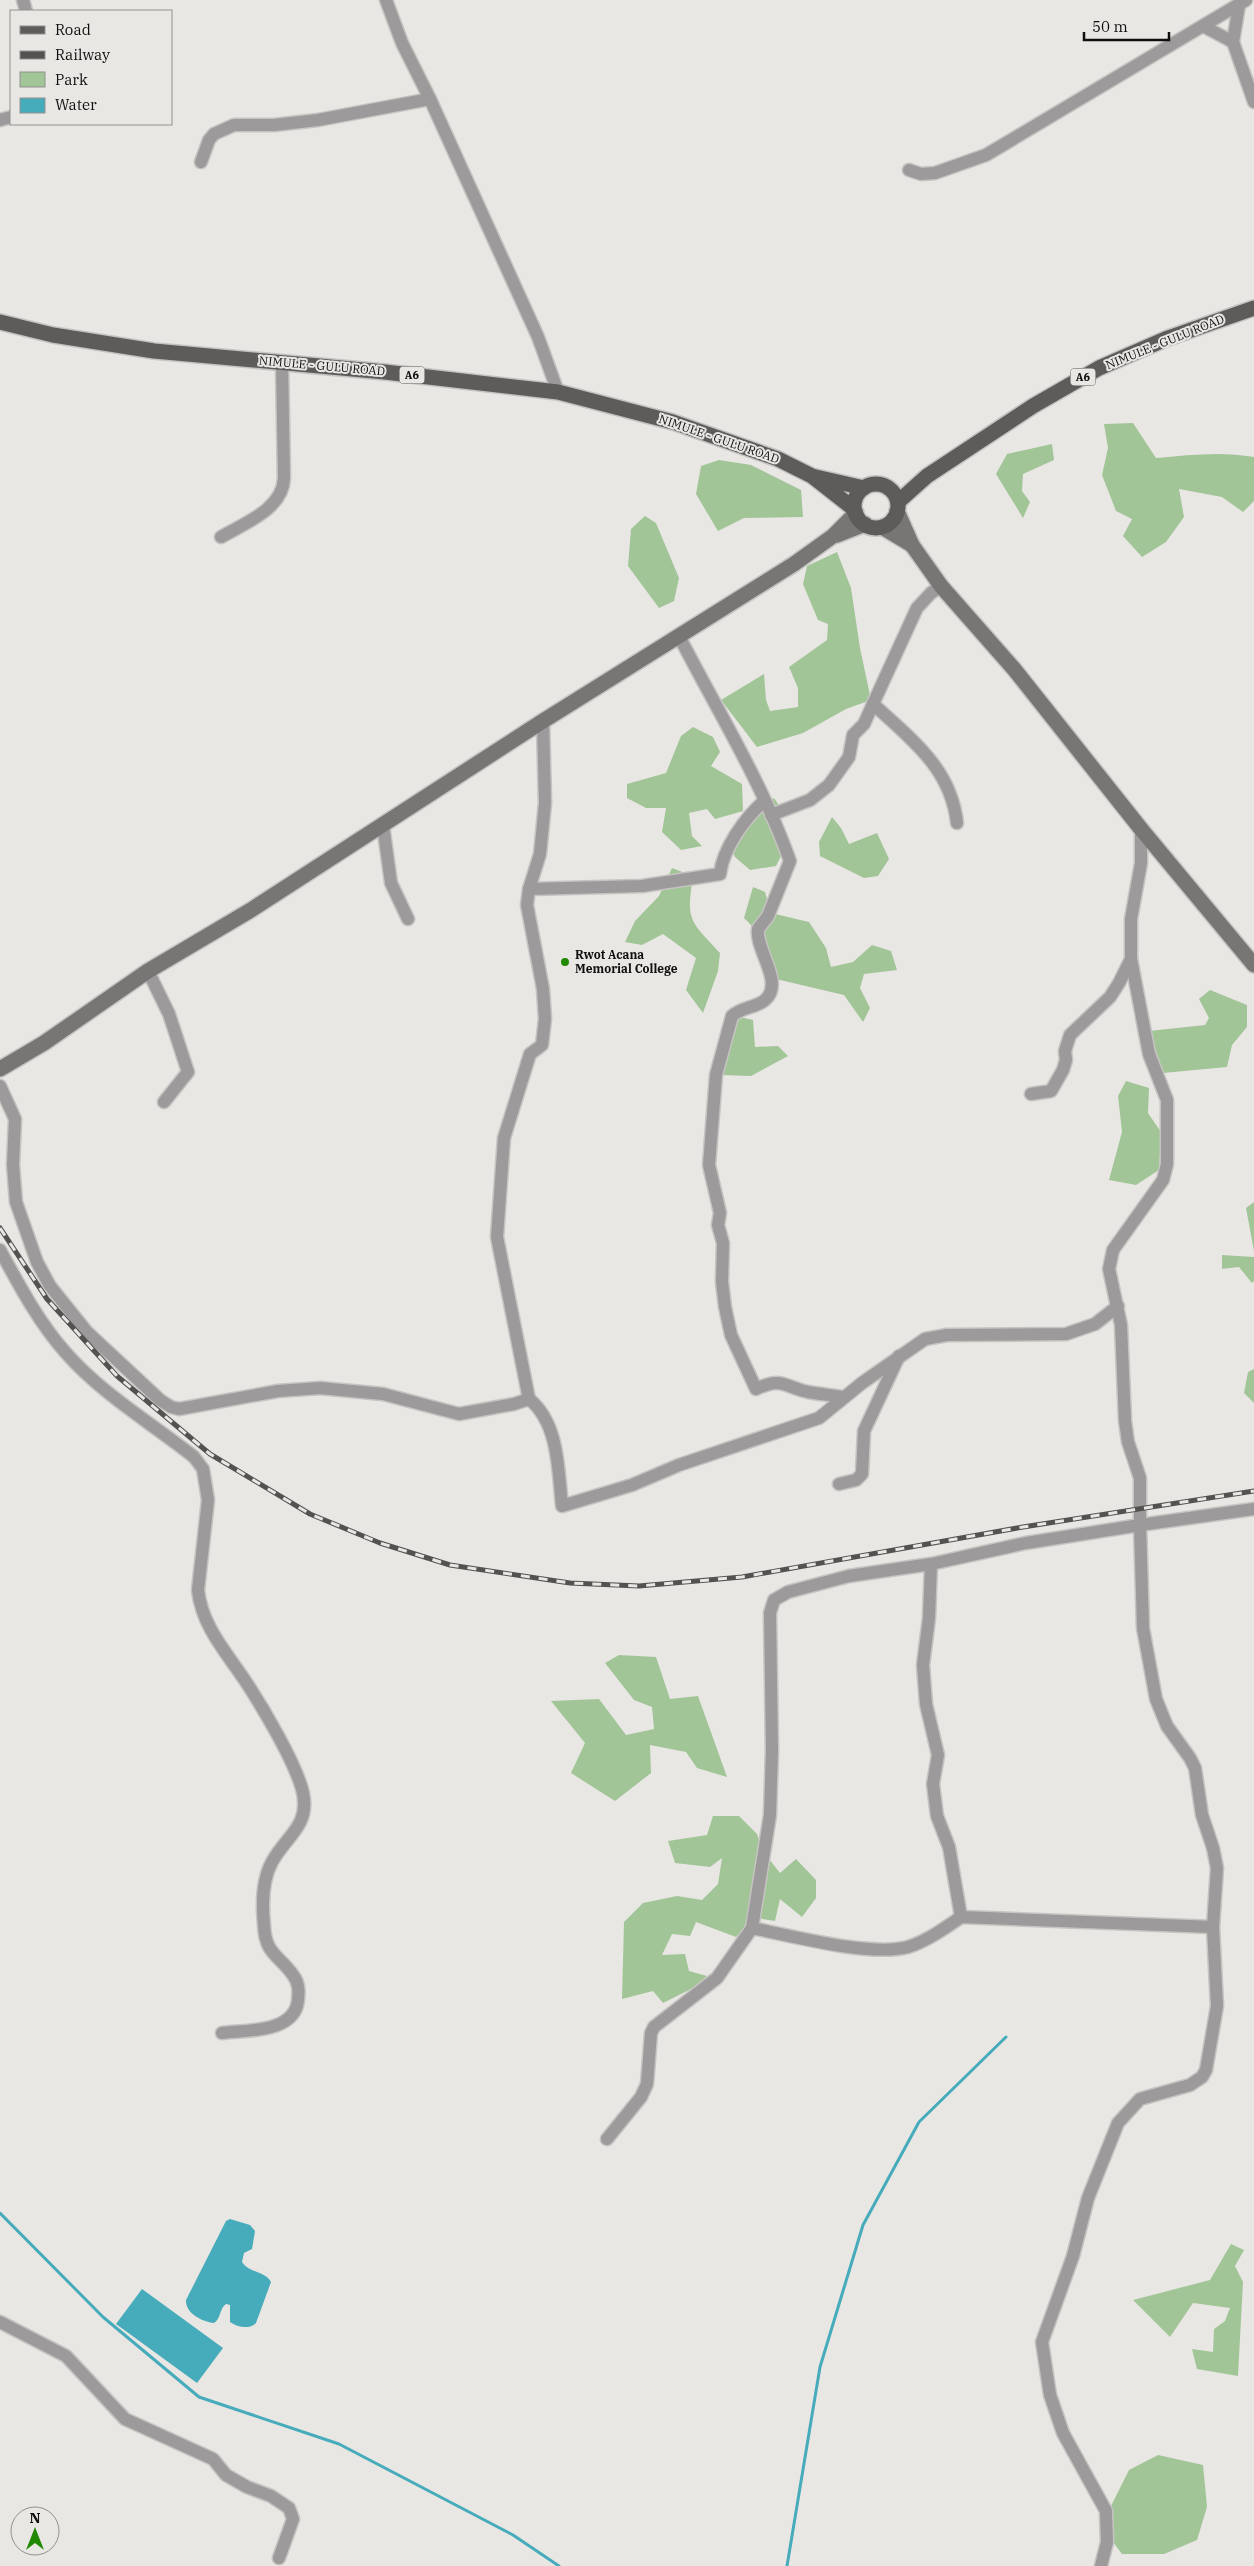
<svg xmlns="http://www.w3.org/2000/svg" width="1254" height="2566" font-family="'IBM Plex Serif',serif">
	<rect width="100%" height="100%" fill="#e9e7e4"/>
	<!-- green -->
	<g fill="#a1c597">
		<path d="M1133,423L1156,458C1188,455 1222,451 1254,457V501L1243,512L1222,497L1179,489L1184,517L1166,542L1142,557L1123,536L1132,519L1116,511L1102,475L1108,448L1104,424Z"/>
		<path d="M1052,444L1054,460L1023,474L1022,491L1030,502L1023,518L996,474L1007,454Z"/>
		<path d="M719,460L751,465L801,490L803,517L744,518L718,531L696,494L701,466Z"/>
		<path d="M645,516L656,523L679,578L674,601L659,608L628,566L631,529Z"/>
		<path d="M837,552L851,588L860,648L871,700L846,709L803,733L757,747L721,700L764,674L766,700L770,711L798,707V688L789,667L827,640L828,624L818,620L803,584L807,566Z"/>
		<path d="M693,727L713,737L720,752L711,766L742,784L743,811L715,819L707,809L689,813L692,836L702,846L681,850L662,832L666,808H646L627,798V784L666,773L681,736Z"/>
		<path d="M774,798L782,810L773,828L783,852L776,866L750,870L735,857L730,845L753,815Z"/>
		<path d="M832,817L841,828L849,844L877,833L889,859L878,876L864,878L820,856L819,842Z"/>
		<path d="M672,868L693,876C686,922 690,920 720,953L718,971L703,1013L686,990L696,958L663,934L642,945L625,942L635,921L659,896Z"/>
		<path d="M753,887L765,892L771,913L809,922L826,948L831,967L853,962L872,945L891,951L897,970L864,974L860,988L870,1008L863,1022L844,995L763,976C761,949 765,937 744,918Z"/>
		<path d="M1210,990L1247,1005V1027L1232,1045L1227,1067L1163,1073L1149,1031L1205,1025L1209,1018L1199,999Z"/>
		<path d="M740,1017L753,1020L755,1047L778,1046L788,1056L751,1076L721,1075L728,1035Z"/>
		<path d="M1126,1081L1149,1088L1148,1113L1161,1132L1159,1170L1136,1185L1109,1180L1122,1132L1118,1096Z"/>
		<path d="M1254,1202V1251L1246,1208Z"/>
		<path d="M1222,1255L1254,1257V1281L1252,1283L1239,1267L1222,1269Z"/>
		<path d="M1254,1369V1403L1244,1393L1248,1372Z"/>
		<path d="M619,1655L656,1657L670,1699L698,1696L727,1777L697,1768L686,1752L650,1745L651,1773L615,1801L571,1773L585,1743L551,1701L599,1699L626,1735L654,1729L652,1707L634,1700L605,1663Z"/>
		<path d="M713,1816H739L757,1834L762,1850L780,1873L796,1859L816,1880V1898L802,1917L780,1899L775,1921L756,1918L736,1937L696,1922L690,1936L672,1934L662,1955L685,1954L689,1971L707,1976L693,1988L663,2003L653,1991L622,1999L624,1922L643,1903L677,1896L702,1900L718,1884L722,1858L710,1867L675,1863L668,1841L707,1835Z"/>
		<path d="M1231,2244L1244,2250L1235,2266L1243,2282L1238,2376L1197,2369L1192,2349L1213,2352L1214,2329L1225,2321L1230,2308L1193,2303L1170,2337L1133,2300L1210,2280Z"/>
		<path d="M1158,2455L1203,2465L1207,2507L1197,2540L1164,2554H1122L1101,2526L1129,2470Z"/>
	</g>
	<!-- water -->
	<g fill="#46abba">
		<path d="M230,2219L250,2225L255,2231L252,2249L244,2253L242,2262C249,2273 265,2271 271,2282L256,2323C249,2330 237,2327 230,2322V2305L226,2304C219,2309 221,2319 214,2323C202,2322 185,2313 186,2300L226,2221Z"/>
		<path d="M142,2289L223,2348L197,2383L116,2324Z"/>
	</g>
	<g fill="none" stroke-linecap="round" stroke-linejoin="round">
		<!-- stream -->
		<g stroke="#46abba" stroke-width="3">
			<path d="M0,2213L103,2317L199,2397L339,2444L513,2535L559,2566"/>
			<path d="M787,2566L820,2367L863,2225L919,2122L1006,2037"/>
		</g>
		<!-- street casing -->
		<g stroke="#c6c4c2" stroke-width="15">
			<g id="street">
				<path d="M23,0L26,11"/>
				<path d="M386,0L402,43L430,99L538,337L558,392"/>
				<path d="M1239,5L1233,42L1254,102"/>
				<path d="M1203,26L1233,42"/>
				<path d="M0,120L11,117"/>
				<path d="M201,162L209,140L214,134L234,125H274L318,120L430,99"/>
				<path d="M909,170L921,174L935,173L986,155L1246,0"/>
				<path d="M221,537C245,523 283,509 284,478L282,363"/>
				<path d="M941,586L931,593L917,608L873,704C911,739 951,768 957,823"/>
				<path d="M679,636C717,710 762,782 790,861L768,916L758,929C755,950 785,983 765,1000C756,1008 741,1007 732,1016L716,1075L709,1165L720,1213L718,1225L723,1243L722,1282L725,1307L731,1335L756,1389C783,1376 784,1387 808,1392C819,1394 831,1395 843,1397"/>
				<path d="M771,815L810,800L829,785L849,757L853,735L864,724L873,704"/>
				<path d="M383,825L391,883L408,919"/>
				<path d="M529,889L642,886L720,874C723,848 745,818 764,801"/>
				<path d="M1131,959L1149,1054L1167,1100V1164L1163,1180L1113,1250L1109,1269L1121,1325L1125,1421L1128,1442L1140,1478V1525L1026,1543L931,1564L849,1576L788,1592L774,1600L770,1613L772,1750L770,1815L752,1928C793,1936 870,1957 908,1947C927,1941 945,1928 961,1917L1213,1927"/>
				<path d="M148,971L169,1014L188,1072L164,1102"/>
				<path d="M0,1086L15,1119L13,1165L16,1202L37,1262L50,1286L87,1332L160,1400L171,1407L179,1409L278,1391L320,1388L383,1394L459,1414L514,1404L529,1399C559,1423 558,1470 562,1506L632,1485L679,1465L819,1418L862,1383L925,1339L947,1335L1066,1334L1095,1324L1118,1306"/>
				<path d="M1031,1094L1051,1091L1063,1070L1066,1060L1065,1051L1070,1035L1110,997L1119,983L1131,959V919L1141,863V829"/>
				<path d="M0,1250C19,1285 39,1323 66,1353C102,1394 151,1423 194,1457L203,1469L208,1500L198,1590C202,1627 227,1653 246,1682C263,1708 297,1765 303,1793C310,1826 286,1836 272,1862C262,1880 262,1905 264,1925C265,1954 279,1955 293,1975C299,1983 299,1991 298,2000C295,2033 247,2030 222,2033"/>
				<path d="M529,1399L497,1237L504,1138L530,1054L542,1045L545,1019L543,989L527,905L529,889L540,854L545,803L543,721"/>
				<path d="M839,1484L856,1480L862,1474L864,1431L899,1356"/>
				<path d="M931,1564L929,1618L923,1665L926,1704L938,1755L933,1784L937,1816L949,1847L961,1917"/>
				<path d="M607,2139L641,2097L647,2084L651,2033L654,2027L717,1978L752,1928"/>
				<path d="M0,2322L66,2356L125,2419L213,2459L226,2475L247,2487L271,2496L289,2508L293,2519L279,2558"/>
				<path d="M1101,2566L1107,2542L1106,2511L1063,2433L1050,2395L1042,2342L1073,2256L1088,2198L1118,2123L1140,2099L1190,2085L1202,2077L1206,2070L1217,2006L1213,1927L1217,1868L1213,1848L1202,1815L1195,1768L1190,1758L1167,1726L1156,1699L1143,1628L1140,1525L1254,1509"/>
			</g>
		</g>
		<!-- secondary casing -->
		<g stroke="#c6c4c2" stroke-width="18">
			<g id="secondary">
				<path d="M897,511L912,545L941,586L1014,669L1141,829L1254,965"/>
				<path d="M882,527L912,545"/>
				<path d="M837,535L865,524"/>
				<path d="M0,1069L44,1043L148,971L251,910L543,721L794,564L833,536L856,513"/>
			</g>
		</g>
		<!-- primary casing -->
		<g stroke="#c6c4c2" stroke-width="18">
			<g id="primary">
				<path d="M0,322L53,335L154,351L385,372L558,392L673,422L778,459L812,476L854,509"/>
				<path d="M816,477L864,488"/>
				<circle cx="876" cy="506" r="22"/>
				<path d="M898,502L927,476L1033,406L1099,368L1168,338L1254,308"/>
			</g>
		</g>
		<!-- street -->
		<use href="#street" stroke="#9c9a9a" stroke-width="12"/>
		<!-- secondary -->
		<use href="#secondary" stroke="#787575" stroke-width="15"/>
		<!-- primary -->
		<use href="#primary" stroke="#5e5b5b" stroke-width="15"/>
		<!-- rail casing -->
		<g stroke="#535250" stroke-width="5">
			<path id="rail" d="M0,1228L47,1299L117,1376L210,1454L310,1514L380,1543L450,1565L570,1583L639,1586L742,1577L1023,1527L1254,1491"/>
		</g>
		<!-- rail -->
		<use href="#rail" stroke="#e9e7e4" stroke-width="3" stroke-dasharray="9" stroke-linecap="butt"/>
	</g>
	<!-- markers -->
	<circle fill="#218900" stroke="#e9e7e4" stroke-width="2" cx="565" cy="962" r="5"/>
	<g text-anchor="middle" stroke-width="4" stroke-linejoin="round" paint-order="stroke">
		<!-- shield labels -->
		<g fill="#e9e7e4" stroke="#50504e" stroke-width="1">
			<rect x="399.5" y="366.5" width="25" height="17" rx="4"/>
			<rect x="1070.5" y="368.5" width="25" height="17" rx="4"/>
		</g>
		<g font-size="11" font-weight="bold" fill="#0f0f0d">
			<text x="412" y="379">A6</text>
			<text x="1083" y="381">A6</text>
		</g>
		<!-- street labels -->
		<g font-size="12" fill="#0f0f0d" stroke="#e9e7e4">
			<text transform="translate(1165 342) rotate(-22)" y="4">NIMULE - GULU ROAD</text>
			<text transform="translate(322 366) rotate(5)" y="4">NIMULE - GULU ROAD</text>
			<text transform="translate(719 439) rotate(19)" y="4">NIMULE - GULU ROAD</text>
		</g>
		<!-- poi labels -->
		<g font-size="12" font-weight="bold" fill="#0f0f0d" stroke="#e9e7e4" text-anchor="start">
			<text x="575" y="959">Rwot Acana<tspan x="575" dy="14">Memorial College</tspan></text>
		</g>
	</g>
	<!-- legend -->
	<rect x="10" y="10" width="162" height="115" fill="#e9e7e4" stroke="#92918e"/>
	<rect x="20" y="26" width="25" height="8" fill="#5e5b5b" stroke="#92918e"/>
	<text x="55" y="35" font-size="15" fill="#0f0f0d">Road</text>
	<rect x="20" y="51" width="25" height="8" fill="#535250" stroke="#92918e"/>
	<text x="55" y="60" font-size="15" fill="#0f0f0d">Railway</text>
	<rect x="20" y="72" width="25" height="15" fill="#a1c597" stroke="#92918e"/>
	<text x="55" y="85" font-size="15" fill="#0f0f0d">Park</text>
	<rect x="20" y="98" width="25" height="15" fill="#46abba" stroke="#92918e"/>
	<text x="55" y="110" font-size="15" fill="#0f0f0d">Water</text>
	<!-- north arrow -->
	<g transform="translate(35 2531)"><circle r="24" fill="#e9e7e4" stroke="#92918e"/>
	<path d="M0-4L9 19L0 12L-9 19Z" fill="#218900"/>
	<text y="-8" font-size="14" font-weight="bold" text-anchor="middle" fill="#0f0f0d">N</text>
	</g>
	<!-- scale -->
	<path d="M1084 32v8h85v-8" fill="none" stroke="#0f0f0d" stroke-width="2.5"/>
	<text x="1092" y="32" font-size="15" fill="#0f0f0d" stroke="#e9e7e4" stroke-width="4" paint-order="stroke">50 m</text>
</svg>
